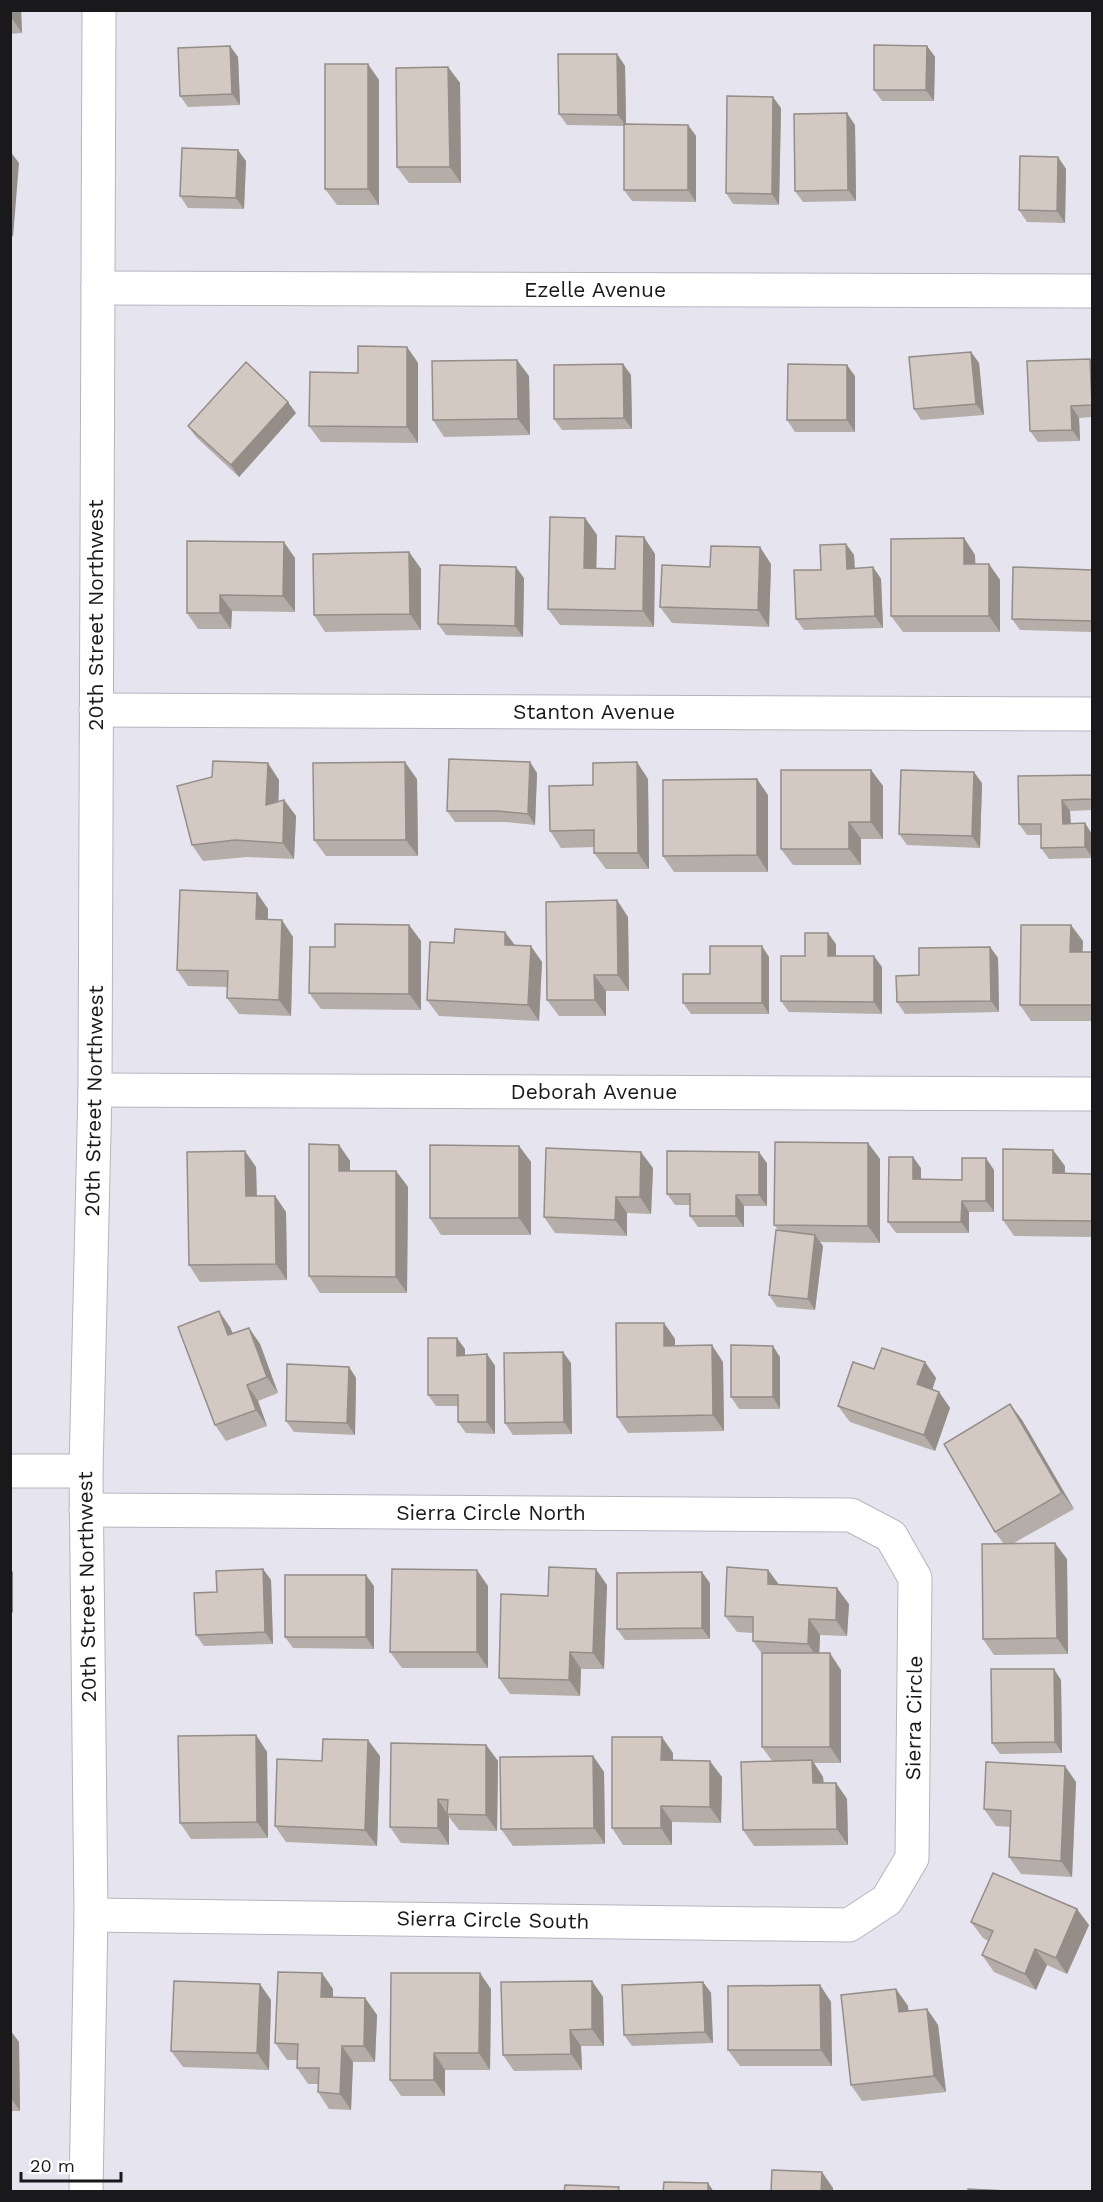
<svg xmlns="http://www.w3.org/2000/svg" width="1103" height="2202" font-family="'Work Sans',sans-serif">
	<rect width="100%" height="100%" fill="#e6e4ef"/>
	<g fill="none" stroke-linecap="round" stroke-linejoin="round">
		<!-- minor casing -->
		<g stroke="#b7b4bf" stroke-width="35">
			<g id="minor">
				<path d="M98,288L1092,291"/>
				<path d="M96,710L1092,714"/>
				<path d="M95,1090L1092,1094"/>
				<path d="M10,1471H86"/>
				<path d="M86,1510L851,1515L891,1536L915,1578L912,1858L887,1900L849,1925L91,1915"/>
			</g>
		</g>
		<!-- tertiary casing -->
		<g stroke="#b7b4bf" stroke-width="35">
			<path id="tertiary" d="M86,2192L91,1915L86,1471L95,1090L99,10"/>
		</g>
		<!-- minor -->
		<use href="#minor" stroke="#fff" stroke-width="33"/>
		<!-- tertiary -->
		<use href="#tertiary" stroke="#fff" stroke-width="33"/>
	</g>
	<!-- wall -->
	<g fill="#b5ada7">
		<path d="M10,10H21L22,33L10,34Z"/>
		<path d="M230,46L238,57L240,105L188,107L180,96Z"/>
		<path d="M927,46L935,57L934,101H882L874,90Z"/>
		<path d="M617,54L625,66L626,124L688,125L696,136V202L632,201L624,190V126L567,125L559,114Z"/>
		<path d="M448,67L460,83L461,183H409L397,167Z"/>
		<path d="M379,80V205H337L325,189Z"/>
		<path d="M781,108L779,205L733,204L726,193Z"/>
		<path d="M855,125L856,201L803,202L795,191Z"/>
		<path d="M1058,157L1066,169L1065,223L1027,222L1019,210Z"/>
		<path d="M246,161L244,209L188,208L180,196Z"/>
		<path d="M407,347L418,363V443L321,442L309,426L358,373Z"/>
		<path d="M971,352L979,363L984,415L921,420L914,409Z"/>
		<path d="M1092,363V417L1079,418L1080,441L1038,442L1030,431Z"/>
		<path d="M623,364L631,375L632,429L562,430L554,419Z"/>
		<path d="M529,376L530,435L444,437L433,420Z"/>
		<path d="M855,376V432H795L787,420Z"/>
		<path d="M296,413L239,477L196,437L188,426Z"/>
		<path d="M585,518L597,535L596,568L615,569L655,554L654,627L560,625L548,609Z"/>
		<path d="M964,538L975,555V564H989L1000,580V632H903L891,616Z"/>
		<path d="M187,541L295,558V612L232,611L231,629H198L187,613Z"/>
		<path d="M846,544L854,555L855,568L873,567L881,579L883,628L804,630L796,619L821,570Z"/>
		<path d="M409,552L421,569V630L325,632L314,615Z"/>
		<path d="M771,564L769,627L672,623L660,607L710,567Z"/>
		<path d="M1092,570V632L1020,630L1012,619Z"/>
		<path d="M524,578L523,637L446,635L438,624Z"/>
		<path d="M871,770L883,786V839H861V865H793L781,849Z"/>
		<path d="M537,773L535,825L506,822H455L447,811Z"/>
		<path d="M1092,775V810L1070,811L1071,823L1092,834V858L1049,859L1041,848V835H1027L1019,824Z"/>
		<path d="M417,779L418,856H326L314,840Z"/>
		<path d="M648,779L649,869H606L594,853V847L561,848L550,831L593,785Z"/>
		<path d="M279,780L278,802L284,800L296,816L294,859L247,857L203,861L192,845Z"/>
		<path d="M982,783L980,848L907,845L899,834Z"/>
		<path d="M768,795V872H674L663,856Z"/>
		<path d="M257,893L268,909V920L293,937L291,1016L239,1014L227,998L228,987L188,986L177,970Z"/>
		<path d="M628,917L629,991H606V1016H559L547,1000Z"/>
		<path d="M409,925L421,941V1010L321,1009L309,993L335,947Z"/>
		<path d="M1083,941L1082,952H1092V1021H1031L1020,1005Z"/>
		<path d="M836,944V956L882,967V1014L789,1012L781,1001L805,956Z"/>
		<path d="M515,945L542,962L539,1021L439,1016L427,1000Z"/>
		<path d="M990,947L998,958L999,1012L905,1014L897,1002Z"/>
		<path d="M769,957V1014H691L683,1003L710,974Z"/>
		<path d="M868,1143L880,1159V1243L820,1242L823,1246L815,1310L777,1307L769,1295L778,1230L774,1225Z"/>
		<path d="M339,1145L350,1161V1171H396L408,1187L407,1293H320L309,1276Z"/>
		<path d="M519,1146L531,1162V1235H441L430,1218Z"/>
		<path d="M767,1163V1206H744V1227H698L690,1216V1205H675L667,1194Z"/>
		<path d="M1065,1166V1174H1092V1237L1014,1236L1003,1220Z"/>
		<path d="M256,1167L257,1196H275L286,1212L287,1280L200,1282L189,1265Z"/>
		<path d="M653,1168L651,1214L627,1213V1236L555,1233L544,1217Z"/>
		<path d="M921,1168V1179L962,1180L994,1170V1212H969V1233H896L888,1222Z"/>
		<path d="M664,1323L675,1339V1346L723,1362L724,1431L628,1433L617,1417Z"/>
		<path d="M230,1327L233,1334L249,1328L260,1344L278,1393L258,1401L267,1426L226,1441L215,1425Z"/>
		<path d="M465,1349V1355L487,1354L495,1366V1434L466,1433L458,1422V1406H436L428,1395Z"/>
		<path d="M780,1357V1409H739L731,1397Z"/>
		<path d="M925,1362L936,1378L932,1389L939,1392L950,1408L935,1451L850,1422L838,1406L874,1369Z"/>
		<path d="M571,1363L572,1434L513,1435L505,1423Z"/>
		<path d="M349,1367L356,1378L355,1435L294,1432L286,1421Z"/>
		<path d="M1010,1404L1022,1420L1074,1509L1014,1543L1067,1559L1068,1654L994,1655L983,1639L1003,1543L995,1532Z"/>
		<path d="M263,1569L271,1580L273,1644L204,1646L196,1635L217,1592Z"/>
		<path d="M768,1570L779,1585L849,1604L847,1636L820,1635L819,1653L841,1670V1763H814L823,1777L824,1783H836L847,1799L848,1845L754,1846L743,1830L772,1761L762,1747V1654L753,1641V1633L737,1632L725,1616Z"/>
		<path d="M710,1583V1639L625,1640L617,1629Z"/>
		<path d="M607,1585L604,1669H581L580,1696L510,1694L499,1678L548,1596Z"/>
		<path d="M374,1586V1649L293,1648L285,1637Z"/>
		<path d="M488,1586V1668H402L390,1652Z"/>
		<path d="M1061,1680L1062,1753L1000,1754L992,1743Z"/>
		<path d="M256,1735L267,1752L268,1838L191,1839L180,1823Z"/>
		<path d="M486,1745L498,1761L497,1831L459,1830L449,1817V1845L401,1843L390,1827Z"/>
		<path d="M673,1753V1761L722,1777L721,1823L672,1822V1845H623L612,1828Z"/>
		<path d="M380,1756L377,1846L286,1842L275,1826L322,1761Z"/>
		<path d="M593,1756L604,1772L605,1844L513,1846L501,1829Z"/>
		<path d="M1076,1782L1072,1877L1021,1874L1009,1857L1011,1827L996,1826L984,1809Z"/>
		<path d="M971,1922L1089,1925L1067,1974L1047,1965L1036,1990L994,1972L982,1955L988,1941L983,1938Z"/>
		<path d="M592,1981L603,1997L604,2046H581L582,2070L514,2071L503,2055Z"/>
		<path d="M703,1982L711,1993L713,2043L632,2046L624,2035Z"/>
		<path d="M820,1985L831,2002L832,2066H740L728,2050Z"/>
		<path d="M333,1989V1997L365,1998L377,2015L375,2062H353L351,2110L329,2109L318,2092V2084H308L297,2068V2060H287L275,2043Z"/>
		<path d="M491,1989L490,2070H445V2096H401L390,2080Z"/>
		<path d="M896,1989L908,2006V2011L927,2009L938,2025L946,2092L862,2101L851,2085Z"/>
		<path d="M271,2000L269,2070L183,2067L171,2051Z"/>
		<path d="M10,2030L19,2042L20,2111H10Z"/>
	</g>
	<!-- shaded-wall -->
	<g fill="#948d88">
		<path d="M10,10H21L22,33L11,17Z"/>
		<path d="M230,46L238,57L240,105L232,94Z"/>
		<path d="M927,46L935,57L934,101L926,90Z"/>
		<path d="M617,54L625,66L626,126L618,115Z"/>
		<path d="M368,64L379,80V205L368,189Z"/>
		<path d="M448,67L460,83L461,183L450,167Z"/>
		<path d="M10,72H11L12,117L10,115Z"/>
		<path d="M773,97L781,108L779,205L772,194Z"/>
		<path d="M847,113L855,125L856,201L848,190Z"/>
		<path d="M688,125L696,136V202L688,190Z"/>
		<path d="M238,150L246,161L244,209L236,198Z"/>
		<path d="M10,151L19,163L13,237L10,233Z"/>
		<path d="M1058,157L1066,169L1065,223L1057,211Z"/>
		<path d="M407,347L418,363V443L407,427Z"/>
		<path d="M971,352L979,363L984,415L976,404Z"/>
		<path d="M1090,359L1092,363V407V405Z"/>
		<path d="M517,360L529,376L530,435L518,419Z"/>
		<path d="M623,364L631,375L632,429L624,418Z"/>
		<path d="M847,365L855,376V432L847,420Z"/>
		<path d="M288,402L296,413L239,477L231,465Z"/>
		<path d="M1071,406L1079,418L1080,441L1072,430Z"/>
		<path d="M585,518L597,535L596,584L584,568Z"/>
		<path d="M644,537L655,554L654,627L643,611Z"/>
		<path d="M964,538L975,555L976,580L964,564Z"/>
		<path d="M284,542L295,558V612L283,596Z"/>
		<path d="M846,544L854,555L855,580L847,569Z"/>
		<path d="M760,547L771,564L769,627L758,610Z"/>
		<path d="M409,552L421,569V630L410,614Z"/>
		<path d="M989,564L1000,580V632L989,616Z"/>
		<path d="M516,567L524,578L523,637L515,626Z"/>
		<path d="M873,567L881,579L883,628L875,616Z"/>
		<path d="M220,595L232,611L231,629L220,613Z"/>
		<path d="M405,762L417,779L418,856L406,840Z"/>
		<path d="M530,762L537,773L535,825L528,814Z"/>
		<path d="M637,762L648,779L649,869L638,853Z"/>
		<path d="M268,763L279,780L278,821L266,805Z"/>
		<path d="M871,770L883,786V839L871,822Z"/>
		<path d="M974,772L982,783L980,848L972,836Z"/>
		<path d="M757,779L768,795V872L757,855Z"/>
		<path d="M284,800L296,816L294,859L283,843Z"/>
		<path d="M1062,800L1070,811L1071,835L1063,824Z"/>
		<path d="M849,822L861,839V865L849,849Z"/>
		<path d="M1085,823L1092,834V857L1085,847Z"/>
		<path d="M257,893L268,909L267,936L256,919Z"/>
		<path d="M617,900L628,917L629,991L618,975Z"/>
		<path d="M282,920L293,937L291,1016L279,1000Z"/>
		<path d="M409,925L421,941V1010L409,994Z"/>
		<path d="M1071,925L1083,941L1082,968L1070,952Z"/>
		<path d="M505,932L517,948L505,945Z"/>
		<path d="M828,933L836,944V967L828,956Z"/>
		<path d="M531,946L542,962L539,1021L528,1005Z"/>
		<path d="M762,946L769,957V1014L762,1003Z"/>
		<path d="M990,947L998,958L999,1012L991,1001Z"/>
		<path d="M874,956L882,967V1014L874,1002Z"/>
		<path d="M594,975L606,991V1016L595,1000Z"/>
		<path d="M868,1143L880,1159V1243L868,1226Z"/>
		<path d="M339,1145L350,1161V1187L339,1171Z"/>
		<path d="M519,1146L531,1162V1235L519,1218Z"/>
		<path d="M1053,1150L1065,1166L1064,1190L1053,1173Z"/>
		<path d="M245,1151L256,1167L257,1212L246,1196Z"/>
		<path d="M641,1152L653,1168L651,1214L640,1197Z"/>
		<path d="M759,1152L767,1163V1206L759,1195Z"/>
		<path d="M913,1157L921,1168V1190L913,1179Z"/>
		<path d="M986,1158L994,1170V1212L986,1201Z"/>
		<path d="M396,1171L408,1187L407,1293L396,1277Z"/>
		<path d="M736,1195L744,1206V1227L736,1216Z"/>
		<path d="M275,1196L286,1212L287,1280L276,1264Z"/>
		<path d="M616,1197L627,1213V1236L615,1220Z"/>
		<path d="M962,1201L969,1212V1233L961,1222Z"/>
		<path d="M815,1235L823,1246L815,1310L808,1299Z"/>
		<path d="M219,1311L230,1327L240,1352L228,1335Z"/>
		<path d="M664,1323L675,1339V1362L664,1346Z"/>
		<path d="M249,1328L260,1344L278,1393L267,1377Z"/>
		<path d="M457,1338L465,1349V1367L457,1356Z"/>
		<path d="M712,1345L723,1362L724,1431L713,1415Z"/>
		<path d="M773,1346L780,1357V1409L773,1397Z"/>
		<path d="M563,1352L571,1363L572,1434L564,1422Z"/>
		<path d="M487,1354L495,1366V1434L487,1422Z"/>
		<path d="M925,1362L936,1378L929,1400L917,1384Z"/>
		<path d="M349,1367L356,1378L355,1435L347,1423Z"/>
		<path d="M247,1385L258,1401L267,1426L256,1410Z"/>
		<path d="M939,1392L950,1408L935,1451L924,1435Z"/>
		<path d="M1010,1404L1022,1420L1074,1509L1062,1493Z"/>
		<path d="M1055,1543L1067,1559L1068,1654L1057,1638Z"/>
		<path d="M10,1569L13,1572V1613L10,1610Z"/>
		<path d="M263,1569L271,1580L273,1644L265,1632Z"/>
		<path d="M596,1569L607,1585L604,1669L593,1653Z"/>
		<path d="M477,1570L488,1586V1668L477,1652Z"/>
		<path d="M768,1570L780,1586L768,1584Z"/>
		<path d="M702,1572L710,1583V1639L702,1628Z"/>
		<path d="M366,1575L374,1586V1649L366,1637Z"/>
		<path d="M837,1588L849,1604L847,1636L836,1620Z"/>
		<path d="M809,1619L820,1635L819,1660L808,1644Z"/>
		<path d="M570,1652L581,1669L580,1696L569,1680Z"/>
		<path d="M830,1653L841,1670V1763L830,1747Z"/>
		<path d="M1054,1669L1061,1680L1062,1753L1055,1742Z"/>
		<path d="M256,1735L267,1752L268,1838L257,1822Z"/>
		<path d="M662,1737L673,1753V1777L661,1760Z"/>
		<path d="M368,1740L380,1756L377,1846L365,1830Z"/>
		<path d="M486,1745L498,1761L497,1831L486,1815Z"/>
		<path d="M593,1756L604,1772L605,1844L594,1828Z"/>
		<path d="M812,1760L823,1777L824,1800L813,1783Z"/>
		<path d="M710,1761L722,1777L721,1823L710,1807Z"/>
		<path d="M1065,1766L1076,1782L1072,1877L1061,1861Z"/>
		<path d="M836,1783L847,1799L848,1845L837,1829Z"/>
		<path d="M438,1799L449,1817V1845L438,1828Z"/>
		<path d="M661,1806L672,1822V1845L661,1828Z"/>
		<path d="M1077,1909L1089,1925L1067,1974L1056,1958Z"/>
		<path d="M1035,1949L1047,1965L1036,1990L1025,1974Z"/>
		<path d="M322,1973L333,1989V2013L321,1997Z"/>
		<path d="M480,1973L491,1989L490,2070L479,2053Z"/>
		<path d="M592,1981L603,1997L604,2046L592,2029Z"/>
		<path d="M703,1982L711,1993L713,2043L705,2032Z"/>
		<path d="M260,1984L271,2000L269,2070L257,2053Z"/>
		<path d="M820,1985L831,2002L832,2066L821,2050Z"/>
		<path d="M896,1989L908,2006L910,2028L899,2012Z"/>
		<path d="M365,1998L377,2015L375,2062L364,2046Z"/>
		<path d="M927,2009L938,2025L946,2092L934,2076Z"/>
		<path d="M10,2030L19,2042L20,2111L10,2097Z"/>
		<path d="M570,2030L581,2046L582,2070L571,2054Z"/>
		<path d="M342,2046L353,2062L351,2110L340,2094Z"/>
		<path d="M434,2053L445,2070V2096L434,2080Z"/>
		<path d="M822,2172L833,2188V2192H821Z"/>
		<path d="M708,2183L714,2192H708Z"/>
	</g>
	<!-- building -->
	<g fill="#d3c9c2" stroke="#948d88" stroke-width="1.5">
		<path d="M874,45L927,46L926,90H874Z"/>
		<path d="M230,46L232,94L180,96L178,48Z"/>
		<path d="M558,54H617L618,115L559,114Z"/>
		<rect x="325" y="64" width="43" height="125"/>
		<path d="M448,67L450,167H397L396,68Z"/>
		<path d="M727,96L773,97L772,194L726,193Z"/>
		<path d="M847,113L848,190L795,191L794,114Z"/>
		<path d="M624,124L688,125V190H624Z"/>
		<path d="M182,148L238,150L236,198L180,196Z"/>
		<path d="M1020,156L1058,157L1057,211L1019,210Z"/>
		<path d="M358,346L407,347V427L309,426L310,372L358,373Z"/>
		<path d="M971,352L976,404L914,409L909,357Z"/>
		<path d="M1090,359L1092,405L1071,406L1072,430L1030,431L1027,361Z"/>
		<path d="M517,360L518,419L433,420L432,361Z"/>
		<path d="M246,362L288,402L231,465L188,426Z"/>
		<path d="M623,364L624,418L554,419V365Z"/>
		<path d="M788,364L847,365V420H787Z"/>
		<path d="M550,517L585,518L584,568L615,569L616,536L644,537L643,611L548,609Z"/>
		<path d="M964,538V564H989V616H891V539Z"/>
		<path d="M187,541L284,542L283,596L220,595V613H187Z"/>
		<path d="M846,544L847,569L873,567L875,616L796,619L794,570H821L820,545Z"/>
		<path d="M711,546L760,547L758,610L660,607L662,565L710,567Z"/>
		<path d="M409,552L410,614L314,615L313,554Z"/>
		<path d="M440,565L516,567L515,626L438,624Z"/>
		<path d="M1013,567L1092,570V621L1012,619Z"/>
		<path d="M449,759L530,762L528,814L498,811H447Z"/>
		<path d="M213,761L268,763L266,805L284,800L283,843L235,840L192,845L177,786L212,777Z"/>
		<path d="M405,762L406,840H314L313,763Z"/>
		<path d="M637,762L638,853H594V830L550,831L549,786L593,785V763Z"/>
		<path d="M781,770H871V822H849V849H781Z"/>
		<path d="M901,770L974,772L972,836L899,834Z"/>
		<path d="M1092,775V799L1062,800L1063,824L1085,823V847L1041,848V824H1019L1018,776Z"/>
		<path d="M757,779V855L663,856V780Z"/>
		<path d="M180,890L257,893L256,919L282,920L279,1000L227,998L228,971L177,970Z"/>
		<path d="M617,900L618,975H594L595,1000H547L546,902Z"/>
		<path d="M335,924L409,925V994L309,993L310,947H335Z"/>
		<path d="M1021,925H1071L1070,952H1092V1005H1020Z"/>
		<path d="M455,929L505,932V945L531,946L528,1005L427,1000L430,942L454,943Z"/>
		<path d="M805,933H828V956H874V1002L781,1001V956H805Z"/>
		<path d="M710,946H762V1003H683V974H710Z"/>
		<path d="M990,947L991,1001L897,1002L896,976L919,975V948Z"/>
		<path d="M775,1142L868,1143V1226L774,1225Z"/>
		<path d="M309,1144L339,1145V1171H396V1277L309,1276Z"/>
		<path d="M430,1145L519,1146V1218H430Z"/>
		<path d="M546,1148L641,1152L640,1197H616L615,1220L544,1217Z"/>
		<path d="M1003,1149L1053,1150V1173L1092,1174V1221L1003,1220Z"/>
		<path d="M245,1151L246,1196H275L276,1264L189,1265L187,1152Z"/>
		<path d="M667,1151L759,1152V1195H736V1216H690V1194H667Z"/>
		<path d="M889,1157H913V1179L962,1180V1158H986V1201H962L961,1222H888Z"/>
		<path d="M776,1230L815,1235L808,1299L769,1295Z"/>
		<path d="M219,1311L228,1335L249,1328L267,1377L247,1385L256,1410L215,1425L178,1327Z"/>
		<path d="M616,1323H664V1346L712,1345L713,1415L617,1417Z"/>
		<path d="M428,1338H457V1356L487,1354V1422H458V1395H428Z"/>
		<path d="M731,1345L773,1346V1397H731Z"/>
		<path d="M882,1348L925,1362L917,1384L939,1392L924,1435L838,1406L853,1362L874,1369Z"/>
		<path d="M563,1352L564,1422L505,1423L504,1353Z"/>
		<path d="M287,1364L349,1367L347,1423L286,1421Z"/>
		<path d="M1010,1404L1062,1493L995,1532L944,1444Z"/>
		<path d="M1055,1543L1057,1638L983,1639L982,1544Z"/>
		<path d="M549,1567L596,1569L593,1653L570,1652L569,1680L499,1678L501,1594L548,1596Z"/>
		<path d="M727,1567L768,1570V1584L837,1588L836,1620L809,1619L808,1644L753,1641V1617L725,1616Z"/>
		<path d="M263,1569L265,1632L196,1635L194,1593L217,1592L216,1571Z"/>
		<path d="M392,1569L477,1570V1652H390Z"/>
		<path d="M702,1572V1628L617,1629V1573Z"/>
		<rect x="285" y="1575" width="81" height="62"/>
		<rect x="762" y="1653" width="68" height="94"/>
		<path d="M991,1669H1054L1055,1742L992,1743Z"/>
		<path d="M256,1735L257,1822L180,1823L178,1736Z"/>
		<path d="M612,1737H662L661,1760L710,1761V1807L661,1806V1828H612Z"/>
		<path d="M323,1739L368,1740L365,1830L275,1826L277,1759L322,1761Z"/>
		<path d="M391,1743L486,1745V1815L447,1814L448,1800L438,1799V1828L390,1827Z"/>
		<path d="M593,1756L594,1828L501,1829L500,1757Z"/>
		<path d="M812,1760L813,1783H836L837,1829L743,1830L741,1762Z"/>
		<path d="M986,1762L1065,1766L1061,1861L1009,1857L1011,1811L984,1809Z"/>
		<path d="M993,1873L1077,1909L1056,1958L1035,1949L1025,1974L982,1955L993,1931L971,1922Z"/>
		<path d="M278,1972L322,1973L321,1997L365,1998L364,2046H342L340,2094L318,2092L319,2068H297L298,2044L275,2043Z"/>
		<path d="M391,1973H480L479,2053H434V2080H390Z"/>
		<path d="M174,1981L260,1984L257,2053L171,2051Z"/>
		<path d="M592,1981V2029L570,2030L571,2054L503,2055L501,1982Z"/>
		<path d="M703,1982L705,2032L624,2035L622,1985Z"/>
		<path d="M820,1985L821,2050H728V1986Z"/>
		<path d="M896,1989L899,2012L927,2009L934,2076L851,2085L841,1995Z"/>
		<path d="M772,2170L822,2172L821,2192H771Z"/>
		<path d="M664,2182L708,2183V2192H663Z"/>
		<path d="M565,2185L619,2187L618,2192H564Z"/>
		<path d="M968,2189L1026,2192H968Z"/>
	</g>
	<g text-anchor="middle" stroke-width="4.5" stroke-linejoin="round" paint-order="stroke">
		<!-- street labels -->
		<g font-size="21" fill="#19181b" stroke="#fff">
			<text x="595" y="297">Ezelle Avenue</text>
			<text transform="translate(96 615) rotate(-90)" y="7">20th Street Northwest</text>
			<text x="594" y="719">Stanton Avenue</text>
			<text x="594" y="1099">Deborah Avenue</text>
			<text transform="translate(94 1101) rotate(-89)" y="7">20th Street Northwest</text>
			<text x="491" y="1520">Sierra Circle North</text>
			<text transform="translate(87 1587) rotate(-91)" y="7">20th Street Northwest</text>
			<text transform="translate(914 1718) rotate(-89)" y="7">Sierra Circle</text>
			<text transform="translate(493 1920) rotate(1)" y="7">Sierra Circle South</text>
		</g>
	</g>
	<!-- border -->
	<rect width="1103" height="2202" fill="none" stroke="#19181b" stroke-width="24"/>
	<!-- scale -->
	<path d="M21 2172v9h100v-9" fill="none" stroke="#19181b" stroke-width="3"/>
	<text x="30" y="2172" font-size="18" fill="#19181b" stroke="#ffffff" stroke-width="4.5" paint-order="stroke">20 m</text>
</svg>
